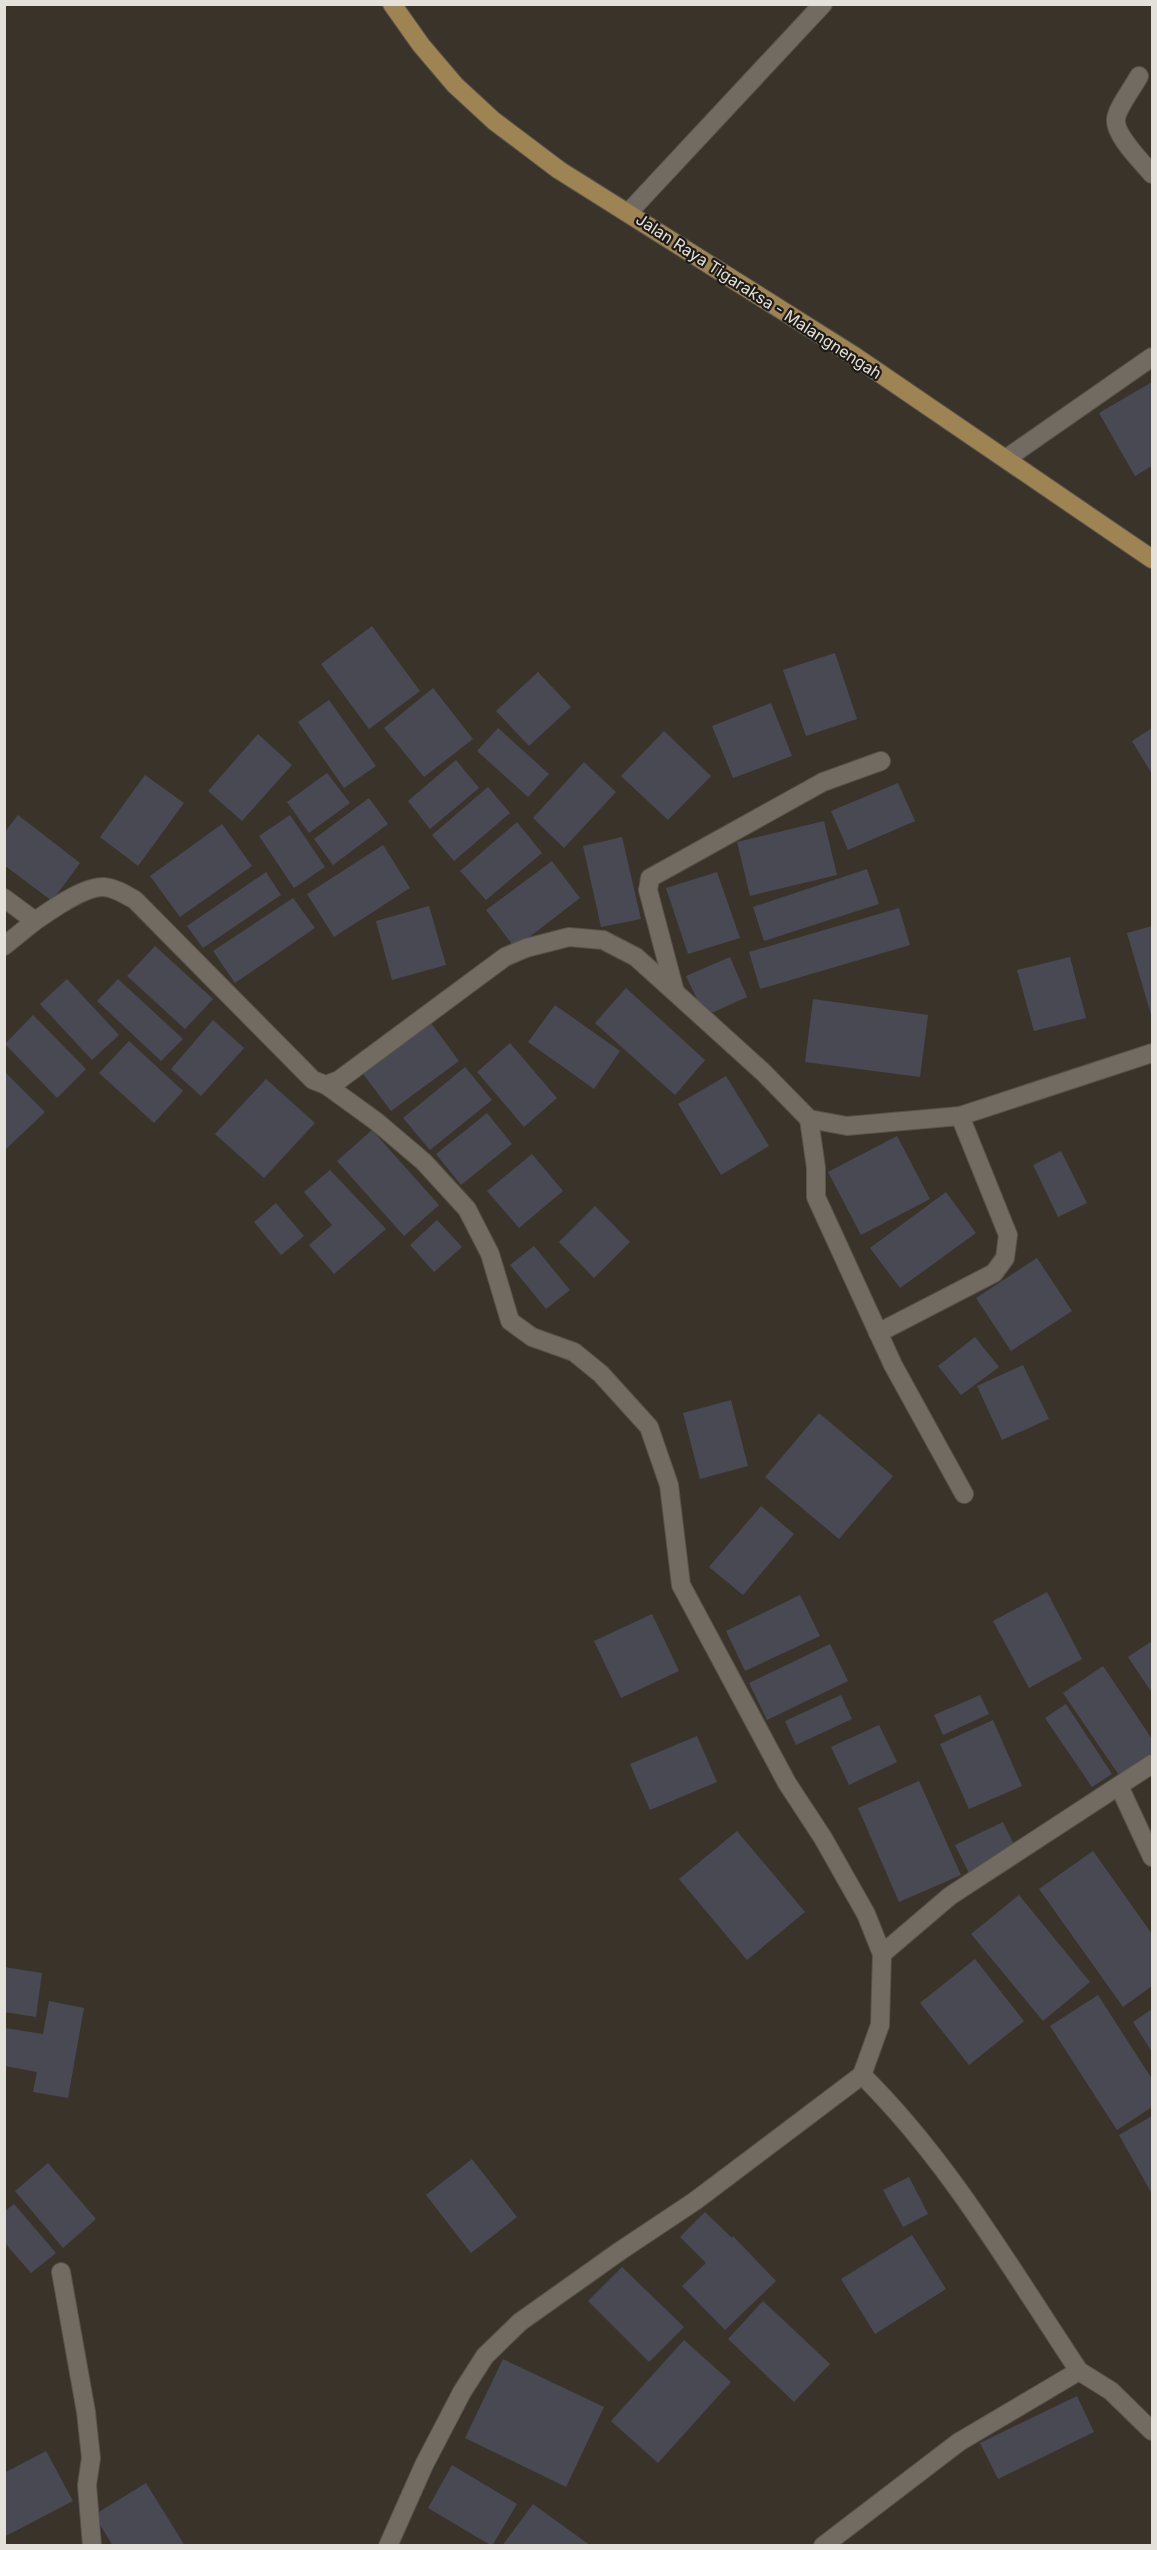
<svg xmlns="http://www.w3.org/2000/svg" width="1157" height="2550" font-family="Inter,sans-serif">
	<rect width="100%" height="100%" fill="#39332a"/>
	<!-- building -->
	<g fill="#494954">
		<path d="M1152,382V466L1135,476L1099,413Z"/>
		<path d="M372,626L420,691L369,729L321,664Z"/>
		<path d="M835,653L857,719L806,736L783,670Z"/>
		<path d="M538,672L571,707L529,746L496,711Z"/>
		<path d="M433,688L473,739L424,777L384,728Z"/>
		<path d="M329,700L376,766L344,788L298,722Z"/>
		<path d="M771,703L792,756L733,778L712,726Z"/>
		<path d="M498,728L549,774L528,797L477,751Z"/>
		<path d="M1152,728V774L1132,741Z"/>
		<path d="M664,731L711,776L668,820L621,776Z"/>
		<path d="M258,734L292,765L242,821L208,791Z"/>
		<path d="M456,760L479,788L430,829L408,801Z"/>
		<path d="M584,762L616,792L564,848L533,818Z"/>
		<path d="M327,773L350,803L309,833L287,802Z"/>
		<path d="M145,775L184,803L138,866L100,837Z"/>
		<path d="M898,783L915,821L848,850L831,811Z"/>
		<path d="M488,787L510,813L454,861L432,835Z"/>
		<path d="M369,798L388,824L333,865L314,839Z"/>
		<path d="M18,815L80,863L52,901L4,865V833Z"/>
		<path d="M290,815L325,867L294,888L259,836Z"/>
		<path d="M824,821L837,875L750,896L737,842Z"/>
		<path d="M517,822L542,853L486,900L460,871Z"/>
		<path d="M222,824L252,866L180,917L150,876Z"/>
		<path d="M622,837L641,919L601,927L583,846Z"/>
		<path d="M383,845L410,888L334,937L307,894Z"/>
		<path d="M552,861L580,898L515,948L486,910Z"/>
		<path d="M867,869L879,904L764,941L753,907Z"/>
		<path d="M266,872L281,895L203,948L187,926Z"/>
		<path d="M717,872L740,938L688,954L666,888Z"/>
		<path d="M293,898L315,928L235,983L213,951Z"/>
		<path d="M429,906L446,965L392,980L376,921Z"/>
		<path d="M899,908L910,945L760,989L749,952Z"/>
		<path d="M1152,926V1018L1127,933Z"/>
		<path d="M155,946L213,999L185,1029L127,976Z"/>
		<path d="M730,957L747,997L705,1016L686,976Z"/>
		<path d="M1070,957L1086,1018L1034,1031L1017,970Z"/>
		<path d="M67,979L119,1035L92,1060L40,1004Z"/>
		<path d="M118,979L183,1039L161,1061L97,1001Z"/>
		<path d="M626,988L705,1060L675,1095L595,1023Z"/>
		<path d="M813,999L928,1015L920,1077L805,1062Z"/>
		<path d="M555,1005L620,1051L594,1089L528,1042Z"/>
		<path d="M33,1015L86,1069L57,1098L5,1044Z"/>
		<path d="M428,1019L459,1061L391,1111L360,1070Z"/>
		<path d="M213,1020L244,1048L201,1096L171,1069Z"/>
		<path d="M129,1041L183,1091L154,1123L99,1073Z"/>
		<path d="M510,1043L557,1098L524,1127L477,1072Z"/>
		<path d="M465,1067L492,1100L430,1150L403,1118Z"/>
		<path d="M4,1071L45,1112L4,1151Z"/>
		<path d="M726,1076L769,1146L721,1175L678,1104Z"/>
		<path d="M266,1079L315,1123L264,1178L215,1134Z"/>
		<path d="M487,1113L512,1144L461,1185L436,1154Z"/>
		<path d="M372,1130L439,1205L404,1236L337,1161Z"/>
		<path d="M897,1136L930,1199L861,1235L828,1172Z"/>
		<path d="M1061,1151L1087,1203L1058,1217L1033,1165Z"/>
		<path d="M532,1154L563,1191L519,1228L487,1191Z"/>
		<path d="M330,1170L386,1229L334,1274L309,1245L332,1225L304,1192Z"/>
		<path d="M946,1192L976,1233L900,1288L870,1248Z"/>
		<path d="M276,1203L304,1236L281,1255L254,1222Z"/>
		<path d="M595,1206L630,1242L594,1278L559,1242Z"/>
		<path d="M437,1220L462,1247L434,1272L410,1245Z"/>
		<path d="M534,1246L570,1290L546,1309L510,1265Z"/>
		<path d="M1037,1258L1072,1311L1011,1351L976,1298Z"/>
		<path d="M975,1337L999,1367L961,1395L938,1366Z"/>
		<path d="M1023,1365L1049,1419L1002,1440L977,1386Z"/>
		<path d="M731,1400L748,1466L700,1479L683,1413Z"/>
		<path d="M819,1413L893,1476L839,1539L765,1477Z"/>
		<path d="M761,1506L794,1534L743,1595L709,1567Z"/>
		<path d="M1047,1592L1082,1659L1029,1688L993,1621Z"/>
		<path d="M800,1595L820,1636L745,1671L726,1631Z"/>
		<path d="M652,1614L679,1671L621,1698L594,1641Z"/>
		<path d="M1152,1641V1693L1128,1657Z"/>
		<path d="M830,1644L848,1681L767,1720L749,1683Z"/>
		<path d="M1103,1666L1152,1739V1761L1123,1781L1063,1693Z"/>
		<path d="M841,1695L852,1719L796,1745L785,1721Z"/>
		<path d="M980,1695L989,1714L943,1735L934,1715Z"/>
		<path d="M1066,1704L1112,1774L1092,1787L1045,1718Z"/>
		<path d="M993,1720L1022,1786L969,1809L940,1744Z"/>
		<path d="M879,1725L897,1762L849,1785L831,1747Z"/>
		<path d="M697,1736L717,1782L650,1810L630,1764Z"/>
		<path d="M919,1781L961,1875L899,1902L858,1808Z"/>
		<path d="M1003,1822L1017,1851L969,1873L955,1845Z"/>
		<path d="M737,1831L805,1912L747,1960L679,1879Z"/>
		<path d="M1093,1851L1152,1934V1986L1123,2007L1039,1889Z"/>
		<path d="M1019,1895L1090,1982L1043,2021L971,1934Z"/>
		<path d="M975,1959L1024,2021L969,2065L920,2003Z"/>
		<path d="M4,1967L42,1973L36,2017L4,2012Z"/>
		<path d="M1098,1995L1152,2079V2107L1117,2130L1050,2026Z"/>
		<path d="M49,2001L84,2008L68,2098L33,2092L37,2072L5,2066V2028L43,2034Z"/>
		<path d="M1152,2009V2052L1133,2022Z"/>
		<path d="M1152,2116V2194L1119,2135Z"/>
		<path d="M472,2159L517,2217L471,2253L426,2195Z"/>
		<path d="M48,2163L96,2219L63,2248L15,2191Z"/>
		<path d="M909,2177L928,2214L903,2227L883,2190Z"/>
		<path d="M14,2204L56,2253L31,2273L4,2242V2212Z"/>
		<path d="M705,2212L732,2238L733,2236L776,2281L725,2330L682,2286L706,2263L680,2237Z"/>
		<path d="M912,2235L946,2289L875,2334L841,2279Z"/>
		<path d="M622,2267L684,2327L649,2362L588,2301Z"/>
		<path d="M763,2301L830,2364L794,2402L728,2339Z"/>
		<path d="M684,2340L731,2382L658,2463L611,2421Z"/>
		<path d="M503,2359L604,2407L566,2487L465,2438Z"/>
		<path d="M1077,2396L1094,2432L998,2479L980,2443Z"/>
		<path d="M46,2451L73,2501L4,2537V2473Z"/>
		<path d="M452,2465L517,2504L492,2546L428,2508Z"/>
		<path d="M146,2483L185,2546H113L94,2515Z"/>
		<path d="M533,2504L591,2546H502Z"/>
	</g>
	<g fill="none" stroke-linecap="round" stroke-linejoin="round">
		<!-- minor casing -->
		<g stroke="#57524a" stroke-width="20">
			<g id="minor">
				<path d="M1139,76C1134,86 1117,108 1116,119C1114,135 1142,162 1152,174"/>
				<path d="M628,213L823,4"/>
				<path d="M1007,458L1152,357"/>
				<path d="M4,898L35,921C51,910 84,886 104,887C116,888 126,895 135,900L313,1080L326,1085L339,1080L505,957L526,948L569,937L603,940L636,957L763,1072L809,1119L847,1126L960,1116L1152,1053"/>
				<path d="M4,946L35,921"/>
				<path d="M675,992L648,890L650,878L823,782L881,761"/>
				<path d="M326,1085L377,1122L424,1162L467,1209L490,1254L510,1321L532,1337L574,1352L601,1374L649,1427L669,1485L681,1585L787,1783L823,1838L866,1914L882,1954L880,2025L862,2075C949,2161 1011,2269 1079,2371"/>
				<path d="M809,1119L816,1168V1197L893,1365L964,1494"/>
				<path d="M878,1333L994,1273L1005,1258L1008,1235L960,1116"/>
				<path d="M1119,1786L1152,1857"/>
				<path d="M882,1954L950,1896L1152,1764"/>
				<path d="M61,2272L86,2412L91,2458L87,2485L92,2546"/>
				<path d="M388,2546L424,2465L462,2392L485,2356L520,2322L620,2251L695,2201L862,2075"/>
				<path d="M823,2546L959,2442L1079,2371L1111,2391L1152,2431"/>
			</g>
		</g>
		<!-- major casing -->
		<g stroke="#57524a" stroke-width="20">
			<path id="major" d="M392,4L421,45L455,85L494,121L559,170L853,355L1152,559"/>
		</g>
		<!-- minor -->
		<use href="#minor" stroke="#726b61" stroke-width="18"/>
		<!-- major -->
		<use href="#major" stroke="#9e8353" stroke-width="18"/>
	</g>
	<g text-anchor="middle" stroke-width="4.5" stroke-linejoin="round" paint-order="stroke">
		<!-- street labels -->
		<g font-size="16" fill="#e4e0da" stroke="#1e1b17">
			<text transform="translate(759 296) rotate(33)" y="6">Jalan Raya Tigaraksa - Malangnengah</text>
		</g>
	</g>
	<!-- border -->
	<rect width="1157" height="2550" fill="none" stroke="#e4e0da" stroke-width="12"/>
</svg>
